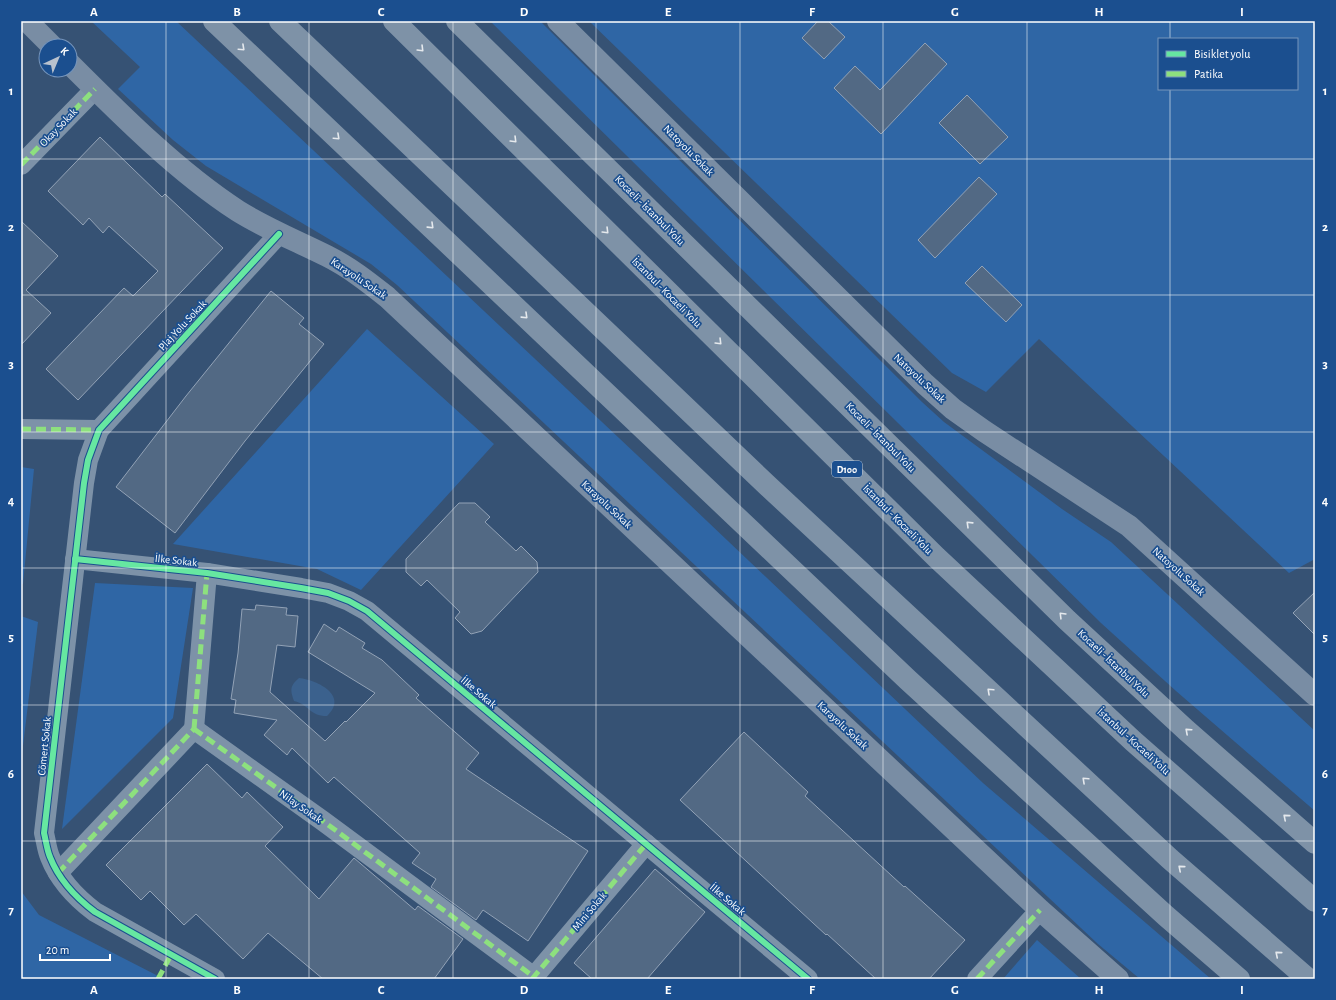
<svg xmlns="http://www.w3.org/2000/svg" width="1336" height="1000" font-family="'Alegreya Sans',sans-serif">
	<rect width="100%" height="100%" fill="#365274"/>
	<!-- green -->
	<g fill="#2f66a5" fill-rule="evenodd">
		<path d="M91,21H176L688,503L983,783L1211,979H1140L1098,944L397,285L371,264L206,166L173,140L118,89L140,67Z"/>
		<path d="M490,21H540L922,402L944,422L1062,509L1111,542L1315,731V811L1176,691L1101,623Z"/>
		<path d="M589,21H1315V559L1289,573L1039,339L986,392L952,373ZM1159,39H1297V89H1159Z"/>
		<path d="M367,329L494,444L361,590L317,569L173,544Z"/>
		<path d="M21,467L34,469L23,584H21Z"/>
		<path d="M95,583L193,588L173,718L62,829Z"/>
		<path d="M21,616L38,622L21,762Z"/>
		<path d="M21,891L39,915L164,979H21Z"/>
		<path d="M1037,940L1081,979H1003Z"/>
	</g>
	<!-- water -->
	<path fill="#3b618d" d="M299,678C318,680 349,696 327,716C309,716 310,705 294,701C290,689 290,686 299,678Z"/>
	<!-- building -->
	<g fill="#526984" stroke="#92a2b6">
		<path d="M818,21H828L845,37L824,59L802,38Z"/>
		<path d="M925,43L947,64L881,134L834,88L855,66L880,90Z"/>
		<path d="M967,95L1008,137L980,164L939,123Z"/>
		<path d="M100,137L162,197L165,194L223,248L78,400L46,369L124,288L133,296L158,271L109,226L103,233L89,218L83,225L48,191Z"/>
		<path d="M979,177L997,194L935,258L918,240Z"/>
		<path d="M21,221L58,256L26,290L51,313L21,345Z"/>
		<path d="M982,266L1022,305L1006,322L965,283Z"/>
		<path d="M271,291L304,318L299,324L324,344L245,441L175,533L116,487L186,396Z"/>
		<path d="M459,503H475L490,517L485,522L516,551L521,546L537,562L538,572L482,631L471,634L455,618L460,612L427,580L421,586L406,572V559Z"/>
		<path d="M1315,592V635L1293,613Z"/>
		<path d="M256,605L287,608L286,615L298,616L295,647L277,645L270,692L325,741L345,721L346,722L375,693L308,652L324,624L336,632L339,627L365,643L362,648L382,660L419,695L416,698L479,753L466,769L588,851L528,941L483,910L476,920L431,887L436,879L412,863L420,853L334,777L328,783L292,748L287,755L264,735L277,720L234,713L236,700L231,699L238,653L242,609L255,610Z"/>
		<path d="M744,732L808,792L805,796L904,887L905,886L965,940L929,979H876L827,934L826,935L680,800Z"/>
		<path d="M207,764L242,798L247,792L283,827L265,846L319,899L354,858L415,910L418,906L463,939L434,979H323L268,933L243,959L196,914L184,925L150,891L141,900L106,865Z"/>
		<path d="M655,869L705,912L647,979H592L574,963Z"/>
	</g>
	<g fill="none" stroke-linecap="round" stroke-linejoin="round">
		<!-- street -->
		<g stroke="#7d92a8" stroke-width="20">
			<path d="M21,165L95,89"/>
			<path d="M21,429L99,430"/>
			<path d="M75,559L207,573L301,588L328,593L349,601L367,611L808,979"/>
			<path d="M194,729L323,821L534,977"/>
			<path d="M194,729L207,573"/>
			<path d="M58,873L194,729"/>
			<path d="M215,979L95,912C75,897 59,880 50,857C47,850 46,841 44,833L84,483L88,460L99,430L279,234"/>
			<path d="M532,979L646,844"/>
			<path d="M977,979L1040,910"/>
		</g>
		<!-- secondary -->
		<g stroke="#798da4" stroke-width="22">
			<path d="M27,21L52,46"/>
			<path d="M558,21L925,384L953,409L984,431L1129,526L1315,695"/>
			<path d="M70,64C121,115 178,172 238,211C267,229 297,241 327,256C349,267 368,282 387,297L1040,910L1118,979"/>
		</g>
		<!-- highway -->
		<g stroke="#7e92a7" stroke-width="22">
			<path d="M214,21L908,680L1166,916L1239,979"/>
			<path d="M280,21L769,487L1170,859L1308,979"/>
			<path d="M394,21L936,557L1133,741L1315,901"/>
			<path d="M457,21L1067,620L1186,730L1315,843"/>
		</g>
		<!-- quiet -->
		<g stroke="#8de07e" stroke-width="5" stroke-dasharray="10 5" stroke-linecap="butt">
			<path d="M21,165L95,89"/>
			<path d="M21,429L99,430"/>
			<path d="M194,729L323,821L534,977"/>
			<path d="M194,729L207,573"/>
			<path d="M58,873L194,729"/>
			<path d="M158,979L171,955"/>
			<path d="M532,979L646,844"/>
			<path d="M977,979L1040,910"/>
		</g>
		<!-- cycleway casing -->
		<g stroke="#1b4f8f" stroke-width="8">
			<g id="cycleway">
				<path d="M75,559L207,573L301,588L328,593L349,601L367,611L808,979"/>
				<path d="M215,979L95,912C75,897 59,880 50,857C47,850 46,841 44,833L84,483L88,460L99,430L279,234"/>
			</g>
		</g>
		<!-- cycleway -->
		<use href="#cycleway" stroke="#66e7a1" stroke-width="6"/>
	</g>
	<!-- one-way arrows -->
	<defs><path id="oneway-chevron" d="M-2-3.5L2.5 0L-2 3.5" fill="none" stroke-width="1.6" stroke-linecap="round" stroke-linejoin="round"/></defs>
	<g stroke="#e5e9ed">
		<use href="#oneway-chevron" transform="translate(242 48) rotate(43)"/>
		<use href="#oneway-chevron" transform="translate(421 49) rotate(45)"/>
		<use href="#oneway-chevron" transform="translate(337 137) rotate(43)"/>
		<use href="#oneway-chevron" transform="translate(514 140) rotate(45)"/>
		<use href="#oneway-chevron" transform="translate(431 226) rotate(44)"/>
		<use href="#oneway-chevron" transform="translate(606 231) rotate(45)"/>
		<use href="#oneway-chevron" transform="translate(525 316) rotate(44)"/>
		<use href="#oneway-chevron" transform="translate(719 342) rotate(45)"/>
		<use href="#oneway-chevron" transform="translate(969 524) rotate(-136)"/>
		<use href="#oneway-chevron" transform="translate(1062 615) rotate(-135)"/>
		<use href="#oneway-chevron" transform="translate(990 691) rotate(-137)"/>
		<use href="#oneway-chevron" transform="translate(1188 731) rotate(-138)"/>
		<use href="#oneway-chevron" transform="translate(1085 780) rotate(-137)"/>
		<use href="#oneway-chevron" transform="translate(1286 817) rotate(-139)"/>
		<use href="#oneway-chevron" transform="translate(1181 868) rotate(-139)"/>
		<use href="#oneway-chevron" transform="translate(1278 954) rotate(-140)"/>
	</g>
	<!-- grid -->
	<path fill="none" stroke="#fff" stroke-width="1" stroke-opacity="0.55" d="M166,21V979M309,21V979M453,21V979M596,21V979M740,21V979M883,21V979M1027,21V979M1170,21V39M1170,89V979M21,159H1315M21,295H1315M21,432H1315M21,568H1315M21,705H1315M21,841H1315"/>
	<g text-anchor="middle" stroke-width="3.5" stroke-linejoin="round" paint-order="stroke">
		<!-- shield labels -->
		<rect fill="#1b4f8f" stroke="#bbcadd" stroke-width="1" x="832" y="461" width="30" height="16" rx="3"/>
		<g font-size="10" font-weight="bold" fill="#fff">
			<text x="847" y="473">D100</text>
		</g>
		<!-- street labels -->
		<g font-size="11" fill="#fff" stroke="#1b4f8f">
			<text transform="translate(58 127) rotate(-46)" y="4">Okay Sokak</text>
			<text transform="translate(689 150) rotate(45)" y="4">Natoyolu Sokak</text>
			<text transform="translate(650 210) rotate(45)" y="4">Kocaeli - İstanbul Yolu</text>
			<text transform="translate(359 278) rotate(34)" y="4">Karayolu Sokak</text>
			<text transform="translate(667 292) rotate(45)" y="4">İstanbul - Kocaeli Yolu</text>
			<text transform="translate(182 325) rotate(-47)" y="4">Plaj Yolu Sokak</text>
			<text transform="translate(920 378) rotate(43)" y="4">Natoyolu Sokak</text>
			<text transform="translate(881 437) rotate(45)" y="4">Kocaeli - İstanbul Yolu</text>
			<text transform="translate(607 504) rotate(43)" y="4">Karayolu Sokak</text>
			<text transform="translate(898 519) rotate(45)" y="4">İstanbul - Kocaeli Yolu</text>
			<text transform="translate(176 560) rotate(6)" y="4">İlke Sokak</text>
			<text transform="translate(1179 571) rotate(42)" y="4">Natoyolu Sokak</text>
			<text transform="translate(1114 663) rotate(43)" y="4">Kocaeli - İstanbul Yolu</text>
			<text transform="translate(479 692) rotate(40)" y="4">İlke Sokak</text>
			<text transform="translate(843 725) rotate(43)" y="4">Karayolu Sokak</text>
			<text transform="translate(1134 741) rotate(42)" y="4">İstanbul - Kocaeli Yolu</text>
			<text transform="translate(44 746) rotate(-84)" y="4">Cömert Sokak</text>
			<text transform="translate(301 806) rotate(35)" y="4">Nilay Sokak</text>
			<text transform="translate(728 899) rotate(40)" y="4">İlke Sokak</text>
			<text transform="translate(589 911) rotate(-50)" y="4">Mini Sokak</text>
		</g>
	</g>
	<!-- border -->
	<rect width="1336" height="1000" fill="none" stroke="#1b4f8f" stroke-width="44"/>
	<!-- legend -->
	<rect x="1158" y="38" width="140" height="52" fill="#1b4f8f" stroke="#7695bc"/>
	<rect x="1166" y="51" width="20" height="6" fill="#66e7a1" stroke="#7695bc"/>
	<text x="1194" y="58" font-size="12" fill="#ffffff">Bisiklet yolu</text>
	<rect x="1166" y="71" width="20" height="6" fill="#8de07e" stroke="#7695bc"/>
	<text x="1194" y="78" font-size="12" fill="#ffffff">Patika</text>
	<!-- north arrow -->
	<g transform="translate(58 58) rotate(44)"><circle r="19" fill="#1b4f8f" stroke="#7695bc"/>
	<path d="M0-3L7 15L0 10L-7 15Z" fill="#b9c2ce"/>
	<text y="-6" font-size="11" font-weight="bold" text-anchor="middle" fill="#ffffff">K</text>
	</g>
	<!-- scale -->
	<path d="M40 954v6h70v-6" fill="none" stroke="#ffffff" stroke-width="2"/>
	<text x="46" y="954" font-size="12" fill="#ffffff" stroke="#1b4f8f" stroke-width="3" paint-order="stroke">20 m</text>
	<rect x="22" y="22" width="1292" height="956" fill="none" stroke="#fff" stroke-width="1.5"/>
	<g font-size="13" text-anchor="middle" font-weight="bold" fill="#fff">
		<text x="94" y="16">A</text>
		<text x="237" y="16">B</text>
		<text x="381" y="16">C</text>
		<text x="524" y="16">D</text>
		<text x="668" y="16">E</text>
		<text x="812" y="16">F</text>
		<text x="955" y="16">G</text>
		<text x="1099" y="16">H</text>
		<text x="1242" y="16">I</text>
		<text x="11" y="95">1</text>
		<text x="1325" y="95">1</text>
		<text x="11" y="231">2</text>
		<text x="1325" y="231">2</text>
		<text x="11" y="368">3</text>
		<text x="1325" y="368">3</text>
		<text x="11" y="505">4</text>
		<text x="1325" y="505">4</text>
		<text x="11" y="641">5</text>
		<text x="1325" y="641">5</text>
		<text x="11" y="778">6</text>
		<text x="1325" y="778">6</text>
		<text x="11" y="914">7</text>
		<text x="1325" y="914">7</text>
		<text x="94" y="994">A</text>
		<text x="237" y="994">B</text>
		<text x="381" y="994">C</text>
		<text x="524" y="994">D</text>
		<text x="668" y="994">E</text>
		<text x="812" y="994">F</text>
		<text x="955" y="994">G</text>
		<text x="1099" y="994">H</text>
		<text x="1242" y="994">I</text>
	</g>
</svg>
